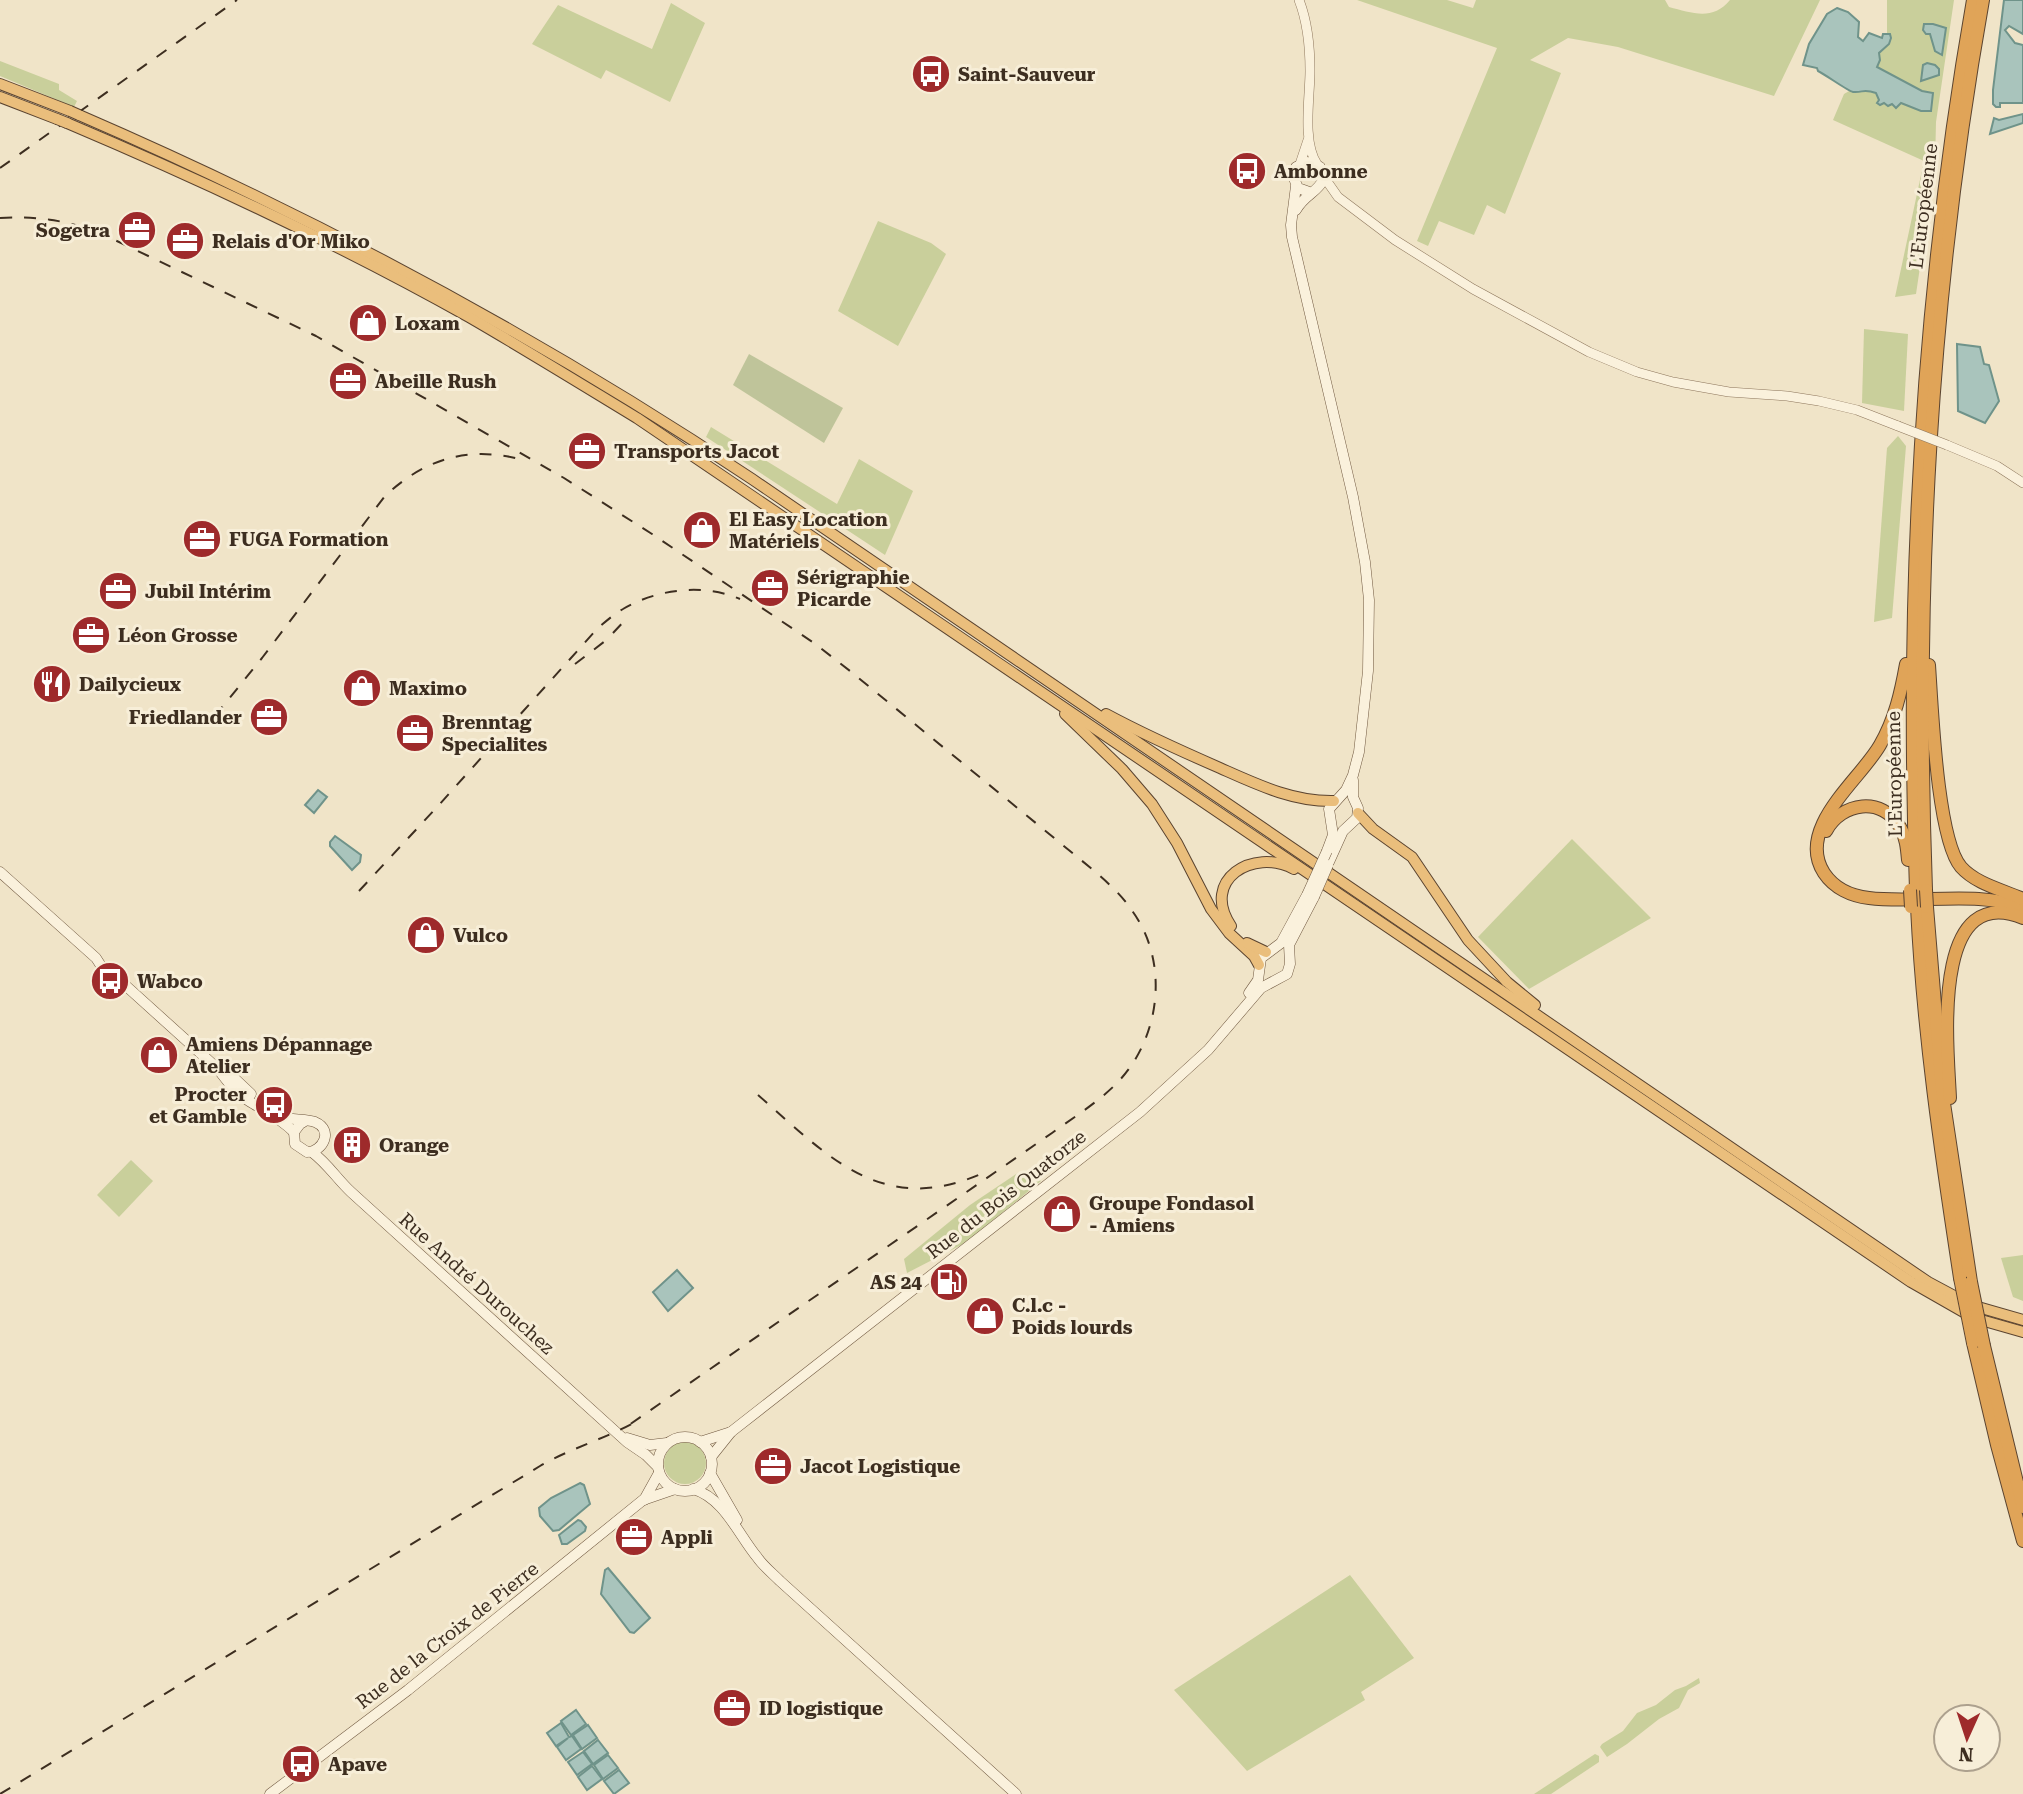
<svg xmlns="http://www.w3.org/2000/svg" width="2023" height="1794" font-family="'Roboto Serif',serif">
	<rect width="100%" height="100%" fill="#f0e4c8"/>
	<!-- green -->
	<g fill="#c9cf9b">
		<path d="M1357,0H1447L1473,8L1476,0H1665L1669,7C1692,13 1713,21 1730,0H1820L1774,96L1618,47L1568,38L1530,60L1561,73L1505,214L1487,205L1474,235L1439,221L1428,246L1417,241L1497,48Z"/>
		<path d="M1887,0H1954L1936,122L1935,166L1916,294L1895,297L1924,161L1833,120L1844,94L1861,84L1887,39Z"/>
		<path d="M671,3L705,23L670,102L606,70L601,79L532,44L558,5L652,49Z"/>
		<path d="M0,61L59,84V90L77,101L74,107L0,76Z"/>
		<path d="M878,221L931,243L946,254L898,346L838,311Z"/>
		<path d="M1864,329L1908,334L1904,411L1862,403Z"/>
		<path d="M711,427L837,504L859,459L913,491L885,555L706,437Z"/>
		<path d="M1898,436L1906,446L1892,618L1874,622L1887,448Z"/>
		<path d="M1572,839L1651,918L1529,989L1478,937Z"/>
		<path d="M131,1160L153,1181L119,1217L97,1195Z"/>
		<path d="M1019,1172H1029L1041,1181L967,1242L907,1273L904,1259L970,1205Z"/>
		<path d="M2023,1255V1301L2013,1297L2001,1258Z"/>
		<circle cx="685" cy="1463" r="21"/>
		<path d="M1350,1575L1414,1658L1361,1692L1365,1700L1247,1771L1174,1690Z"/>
		<path d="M1699,1678L1700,1683L1688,1690L1679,1708L1659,1719L1627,1744L1607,1757L1600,1747L1602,1744L1623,1731L1637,1713L1656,1705L1675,1690L1686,1686Z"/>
		<path d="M1595,1754L1599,1756V1762L1551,1794H1534Z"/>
	</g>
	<!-- cemetery -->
	<path fill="#bfc49a" d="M749,354L843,408L824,443L733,385Z"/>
	<!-- water -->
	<g fill="#a9c4bc" stroke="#6f938a" stroke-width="2">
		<path d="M2004,0H2023V34L2009,26L2005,30L2015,43L2023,45V103H2000V107H1996L1993,104V90Z"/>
		<path d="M1837,8L1848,12L1859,22L1858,37L1863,41L1869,33L1882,38L1883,34H1890L1891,38L1889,44L1879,53L1880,60L1877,67L1922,91L1933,93L1931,111H1921L1901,103L1896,108L1892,104L1888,106L1884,103L1880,105L1877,103L1879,100L1876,93C1862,88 1864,93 1853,92C1848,91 1826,75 1818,71L1817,68L1803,65L1809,44L1827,14Z"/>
		<path d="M1924,24H1933L1946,28L1942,55L1935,51L1930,34H1926L1923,30Z"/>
		<path d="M1927,63L1935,65L1939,69V75L1921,81L1923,65Z"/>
		<path d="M2023,114V123L1990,134L1994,118L1999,120Z"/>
		<path d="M1957,344L1980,347L1984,364L1989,365L1999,401L1985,423L1958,411Z"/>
		<path d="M318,790L327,797L314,813L305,805Z"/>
		<path d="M335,836L361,855L360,862L352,870L330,846V842Z"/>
		<path d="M677,1270L693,1288L668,1311L653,1292Z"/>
		<path d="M580,1483L584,1485L590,1504L559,1530L553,1531L540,1516L539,1508L551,1498Z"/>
		<path d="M578,1520L581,1521L586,1527L585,1531L567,1544H562L559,1535Z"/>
		<path d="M608,1568L650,1618L634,1633L630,1632L601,1594L605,1570Z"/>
		<path d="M576,1710L586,1724L571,1735L561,1721Z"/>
		<path d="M561,1723L569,1737L572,1736L581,1749L566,1760L557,1747L568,1738L556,1746L547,1733Z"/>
		<path d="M588,1725L597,1738L582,1749L573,1735Z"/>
		<path d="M598,1740L608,1753L593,1764L584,1751Z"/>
		<path d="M583,1752L592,1764L577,1775L568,1762Z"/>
		<path d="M608,1755L618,1768L603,1779L594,1765Z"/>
		<path d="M592,1766L602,1779L587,1790L578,1777Z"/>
		<path d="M619,1770L629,1783L614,1794L604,1781Z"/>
	</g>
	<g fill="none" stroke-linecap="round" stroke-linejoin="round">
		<!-- tertiary casing -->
		<g stroke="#8d765c" stroke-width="10">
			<g id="tertiary">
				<path d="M1299,0C1308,23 1310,47 1310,71C1310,97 1302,142 1317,164"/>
				<path d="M1300,164L1308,140"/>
				<path d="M1324,177L1338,197L1395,240L1473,289L1589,352L1637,372L1673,382L1729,392L1787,396L1819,401L1857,410L1898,426"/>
				<path d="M1947,445L1997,466L2023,483"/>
			</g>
		</g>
		<!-- secondary casing -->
		<g stroke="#6f573f" stroke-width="11">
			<g id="secondary">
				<path d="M1296,186L1291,225L1292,237L1353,497L1365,562L1369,600L1368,671L1359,752L1353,775L1346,790L1329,809L1333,835L1327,851"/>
				<path d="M1296,210C1304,195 1318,192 1323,180L1320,167L1307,162L1296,167L1293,176L1298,188L1309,192"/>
				<path d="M1329,862L1343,831L1357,818L1358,808L1353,797V780"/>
				<path d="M0,872L96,958C103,971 112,979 125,985L218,1069C227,1081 236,1093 249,1101C265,1111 280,1118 294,1132"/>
				<path d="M1249,993L1258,980L1261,958L1281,943L1307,895"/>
				<path d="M221,1071L234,1078L251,1094"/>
				<path d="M281,1117C291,1120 307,1119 315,1122C334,1130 323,1152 307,1152L295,1144L294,1132L300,1124L305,1121"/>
				<path d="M312,1152C328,1164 337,1179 351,1192L627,1442L646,1455L658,1467"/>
				<circle cx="685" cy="1464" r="27"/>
				<path d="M627,1438L650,1445L667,1443"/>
				<path d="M700,1442L731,1432"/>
				<path d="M711,1457L731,1432L1140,1112L1208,1050L1261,988L1287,974L1290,964L1289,945L1314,897"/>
				<path d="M710,1473L737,1520"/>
				<path d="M693,1489C724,1498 738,1534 757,1557C763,1566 772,1573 780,1581L1016,1794"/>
				<path d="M644,1500L659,1473"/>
				<path d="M270,1794L408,1690L643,1500L675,1489"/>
			</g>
		</g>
		<!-- trunk casing -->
		<g stroke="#5b4430" stroke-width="12">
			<g id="trunk">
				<path d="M0,84L70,111"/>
				<path d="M0,97L57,119"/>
				<path d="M79,115C317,218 536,335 752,479L1928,1282L1971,1305L2023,1320"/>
				<path d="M67,123C204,181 339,244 469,317C526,350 581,384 637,418L1911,1282L1974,1318L2023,1332"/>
				<path d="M1065,714L1122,769L1152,804L1177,843L1211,909L1229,933L1254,956L1259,965"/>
				<path d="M1106,714C1143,734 1181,751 1220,768C1256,784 1293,802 1334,801"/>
				<path d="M1358,813L1373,829L1412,857L1468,940L1507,982L1535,1005"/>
				<path d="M1231,926C1200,880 1253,847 1294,869"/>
				<path d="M1247,943L1266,952"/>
			</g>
		</g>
		<!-- motorway casing -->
		<g stroke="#5b4430" stroke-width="14">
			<g id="motorway">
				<path d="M1906,664C1901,692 1895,719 1880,745C1860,780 1795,828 1824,873C1834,888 1851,896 1869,898C1916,904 1981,890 2023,908"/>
				<path d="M1929,665C1932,707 1937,839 1961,867C1976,884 2003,890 2023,899"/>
				<path d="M1826,831C1842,802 1882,796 1900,827C1906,837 1907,848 1908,860"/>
				<path d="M1916,890C1905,590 1921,296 1973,0"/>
				<path d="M1926,890C1915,588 1930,298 1983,0"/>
				<path d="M1917,907C1923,1032 1941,1154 1960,1278"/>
				<path d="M1927,907L1942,1090L1971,1282"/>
				<path d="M1950,1098C1948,1051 1929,880 2023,918"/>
				<path d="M1973,1343L1997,1445L2023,1541"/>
				<path d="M1984,1346L2023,1507"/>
			</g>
		</g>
		<!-- tertiary -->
		<use href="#tertiary" stroke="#faf1dc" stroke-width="9"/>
		<!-- secondary -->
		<use href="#secondary" stroke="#faf1dc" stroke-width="10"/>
		<!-- trunk -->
		<use href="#trunk" stroke="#eabe7c" stroke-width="10"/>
		<!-- motorway -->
		<use href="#motorway" stroke="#e0a458" stroke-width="12"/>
		<!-- rail -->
		<g stroke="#3d2e20" stroke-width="2" stroke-dasharray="12 12" stroke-linecap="butt">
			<path d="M0,168L237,0"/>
			<path d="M0,218C35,216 65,220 98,232L316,336L564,478L652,534L814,643L850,671L1092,869C1107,882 1122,895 1133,912C1170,964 1160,1040 1116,1084C1097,1103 1074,1117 1052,1133L629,1425"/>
			<path d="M613,633L627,618"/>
			<path d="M575,664L609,638"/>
			<path d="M215,716L262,658L385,496C425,459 466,446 520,459"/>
			<path d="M359,891L438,806L597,629C605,622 614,614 623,609C657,589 703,583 740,599"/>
			<path d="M758,1095C828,1156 882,1218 983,1173"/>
			<path d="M0,1794L540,1466C571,1448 605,1439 637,1421"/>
		</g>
		<!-- tertiary-bridge casing -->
		<g stroke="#8d765c" stroke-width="10" stroke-linecap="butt">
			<path id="tertiary-bridge" d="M1898,426L1947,445"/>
		</g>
		<!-- secondary-bridge casing -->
		<g stroke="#6f573f" stroke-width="11" stroke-linecap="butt">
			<g id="secondary-bridge">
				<path d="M1307,895L1327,851"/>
				<path d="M1314,897L1328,865"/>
			</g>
		</g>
		<!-- trunk-bridge casing -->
		<g stroke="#5b4430" stroke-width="12" stroke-linecap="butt">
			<g id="trunk-bridge">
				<path d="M70,111L79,115"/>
				<path d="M57,119L67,123"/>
			</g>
		</g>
		<!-- motorway-bridge casing -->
		<g stroke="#5b4430" stroke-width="14" stroke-linecap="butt">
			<g id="motorway-bridge">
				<path d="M1910,890L1911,907"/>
				<path d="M1926,890L1927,907"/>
				<path d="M1960,1278L1973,1343"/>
				<path d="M1971,1282L1984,1346"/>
			</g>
		</g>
		<!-- tertiary-bridge -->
		<use href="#tertiary-bridge" stroke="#faf1dc" stroke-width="9"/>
		<!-- secondary-bridge -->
		<use href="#secondary-bridge" stroke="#faf1dc" stroke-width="10"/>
		<!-- trunk-bridge -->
		<use href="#trunk-bridge" stroke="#eabe7c" stroke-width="10"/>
		<!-- motorway-bridge -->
		<use href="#motorway-bridge" stroke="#e0a458" stroke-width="12"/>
	</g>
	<!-- icons -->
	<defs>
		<g id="bus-disc" transform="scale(2.0125)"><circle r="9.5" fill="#9e2a2b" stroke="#f7eed8"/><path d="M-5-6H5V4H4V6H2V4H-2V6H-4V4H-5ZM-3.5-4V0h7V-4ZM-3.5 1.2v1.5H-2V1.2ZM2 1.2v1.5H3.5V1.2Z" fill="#fff"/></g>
		<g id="office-disc" transform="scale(2.0125)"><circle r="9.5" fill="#9e2a2b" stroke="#f7eed8"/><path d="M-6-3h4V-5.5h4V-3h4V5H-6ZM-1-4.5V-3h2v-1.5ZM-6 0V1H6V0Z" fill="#fff"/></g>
		<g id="shop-disc" transform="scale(2.0125)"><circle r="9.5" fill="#9e2a2b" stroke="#f7eed8"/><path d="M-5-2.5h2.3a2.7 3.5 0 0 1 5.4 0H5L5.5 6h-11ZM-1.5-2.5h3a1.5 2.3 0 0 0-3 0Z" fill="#fff"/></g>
		<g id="restaurant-disc" transform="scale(2.0125)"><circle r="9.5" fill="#9e2a2b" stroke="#f7eed8"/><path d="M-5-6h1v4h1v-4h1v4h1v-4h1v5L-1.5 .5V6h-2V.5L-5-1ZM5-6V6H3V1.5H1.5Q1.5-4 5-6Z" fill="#fff"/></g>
		<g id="building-disc" transform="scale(2.0125)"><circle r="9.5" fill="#9e2a2b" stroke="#f7eed8"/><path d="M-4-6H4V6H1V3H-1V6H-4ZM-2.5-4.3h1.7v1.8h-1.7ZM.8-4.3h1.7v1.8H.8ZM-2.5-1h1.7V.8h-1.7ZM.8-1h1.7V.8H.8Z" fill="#fff"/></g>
		<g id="fuel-disc" transform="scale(2.0125)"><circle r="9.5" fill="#9e2a2b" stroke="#f7eed8"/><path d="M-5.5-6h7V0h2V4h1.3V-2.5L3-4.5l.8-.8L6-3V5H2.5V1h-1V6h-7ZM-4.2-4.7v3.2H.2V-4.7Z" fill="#fff"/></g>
	</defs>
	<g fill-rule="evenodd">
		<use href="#bus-disc" x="931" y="74"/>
		<use href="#bus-disc" x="1247" y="171"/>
		<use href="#office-disc" x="137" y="230"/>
		<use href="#office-disc" x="185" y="241"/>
		<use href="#shop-disc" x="368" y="323"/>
		<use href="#office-disc" x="348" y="381"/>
		<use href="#office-disc" x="587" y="451"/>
		<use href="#shop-disc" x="702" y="530"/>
		<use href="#office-disc" x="202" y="539"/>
		<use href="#office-disc" x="770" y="588"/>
		<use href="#office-disc" x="118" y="591"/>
		<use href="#office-disc" x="91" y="635"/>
		<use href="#restaurant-disc" x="52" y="684"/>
		<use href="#shop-disc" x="362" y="688"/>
		<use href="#office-disc" x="269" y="717"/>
		<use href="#office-disc" x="415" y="733"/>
		<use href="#shop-disc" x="426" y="935"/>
		<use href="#bus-disc" x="110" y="981"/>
		<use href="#shop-disc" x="159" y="1055"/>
		<use href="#bus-disc" x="274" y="1105"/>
		<use href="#building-disc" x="352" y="1145"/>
		<use href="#shop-disc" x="1062" y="1214"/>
		<use href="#fuel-disc" x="949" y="1282"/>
		<use href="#shop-disc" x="985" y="1316"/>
		<use href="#office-disc" x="773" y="1466"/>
		<use href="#office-disc" x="634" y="1537"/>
		<use href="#office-disc" x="732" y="1708"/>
		<use href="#bus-disc" x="301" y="1764"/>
	</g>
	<g text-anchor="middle" stroke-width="6" stroke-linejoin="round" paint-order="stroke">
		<!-- poi labels -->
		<g font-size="19" font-weight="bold" fill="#3d2e20" stroke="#f7eed8" text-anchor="start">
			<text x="958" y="81">Saint-Sauveur</text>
			<text x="1274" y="178">Ambonne</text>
			<text x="110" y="237" text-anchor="end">Sogetra</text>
			<text x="212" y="248">Relais d'Or Miko</text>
			<text x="395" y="330">Loxam</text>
			<text x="375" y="388">Abeille Rush</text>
			<text x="614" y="458">Transports Jacot</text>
			<text x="729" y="526">El Easy Location<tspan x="729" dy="22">Matériels</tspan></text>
			<text x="229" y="546">FUGA Formation</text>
			<text x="797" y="584">Sérigraphie<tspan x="797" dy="22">Picarde</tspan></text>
			<text x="145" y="598">Jubil Intérim</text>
			<text x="118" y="642">Léon Grosse</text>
			<text x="79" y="691">Dailycieux</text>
			<text x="389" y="695">Maximo</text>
			<text x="242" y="724" text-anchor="end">Friedlander</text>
			<text x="442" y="729">Brenntag<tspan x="442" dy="22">Specialites</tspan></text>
			<text x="453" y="942">Vulco</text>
			<text x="137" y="988">Wabco</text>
			<text x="186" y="1051">Amiens Dépannage<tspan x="186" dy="22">Atelier</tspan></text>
			<text x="247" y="1101" text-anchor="end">Procter<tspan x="247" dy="22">et Gamble</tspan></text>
			<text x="379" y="1152">Orange</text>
			<text x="1089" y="1210">Groupe Fondasol<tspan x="1089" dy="22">- Amiens</tspan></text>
			<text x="922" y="1289" text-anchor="end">AS 24</text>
			<text x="1012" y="1312">C.l.c -<tspan x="1012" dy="22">Poids lourds</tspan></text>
			<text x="800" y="1473">Jacot Logistique</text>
			<text x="661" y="1544">Appli</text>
			<text x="759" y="1715">ID logistique</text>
			<text x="328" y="1771">Apave</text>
		</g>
		<!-- street labels -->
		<g font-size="19" fill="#3d2e20" stroke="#f7eed8">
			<text transform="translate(1923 206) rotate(-83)" y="7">L'Européenne</text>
			<text transform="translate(1894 774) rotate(-91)" y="7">L'Européenne</text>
			<text transform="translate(1006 1194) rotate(-38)" y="7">Rue du Bois Quatorze</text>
			<text transform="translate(477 1283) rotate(42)" y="7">Rue André Durouchez</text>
			<text transform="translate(447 1635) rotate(-38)" y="7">Rue de la Croix de Pierre</text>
		</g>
	</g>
	<!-- north arrow -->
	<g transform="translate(1967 1738) rotate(183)"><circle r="33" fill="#f7eed8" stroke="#ada18e" stroke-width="2"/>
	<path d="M0-5L12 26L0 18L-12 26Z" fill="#9e2a2b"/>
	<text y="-10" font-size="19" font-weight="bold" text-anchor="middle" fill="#3d2e20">N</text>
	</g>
</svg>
